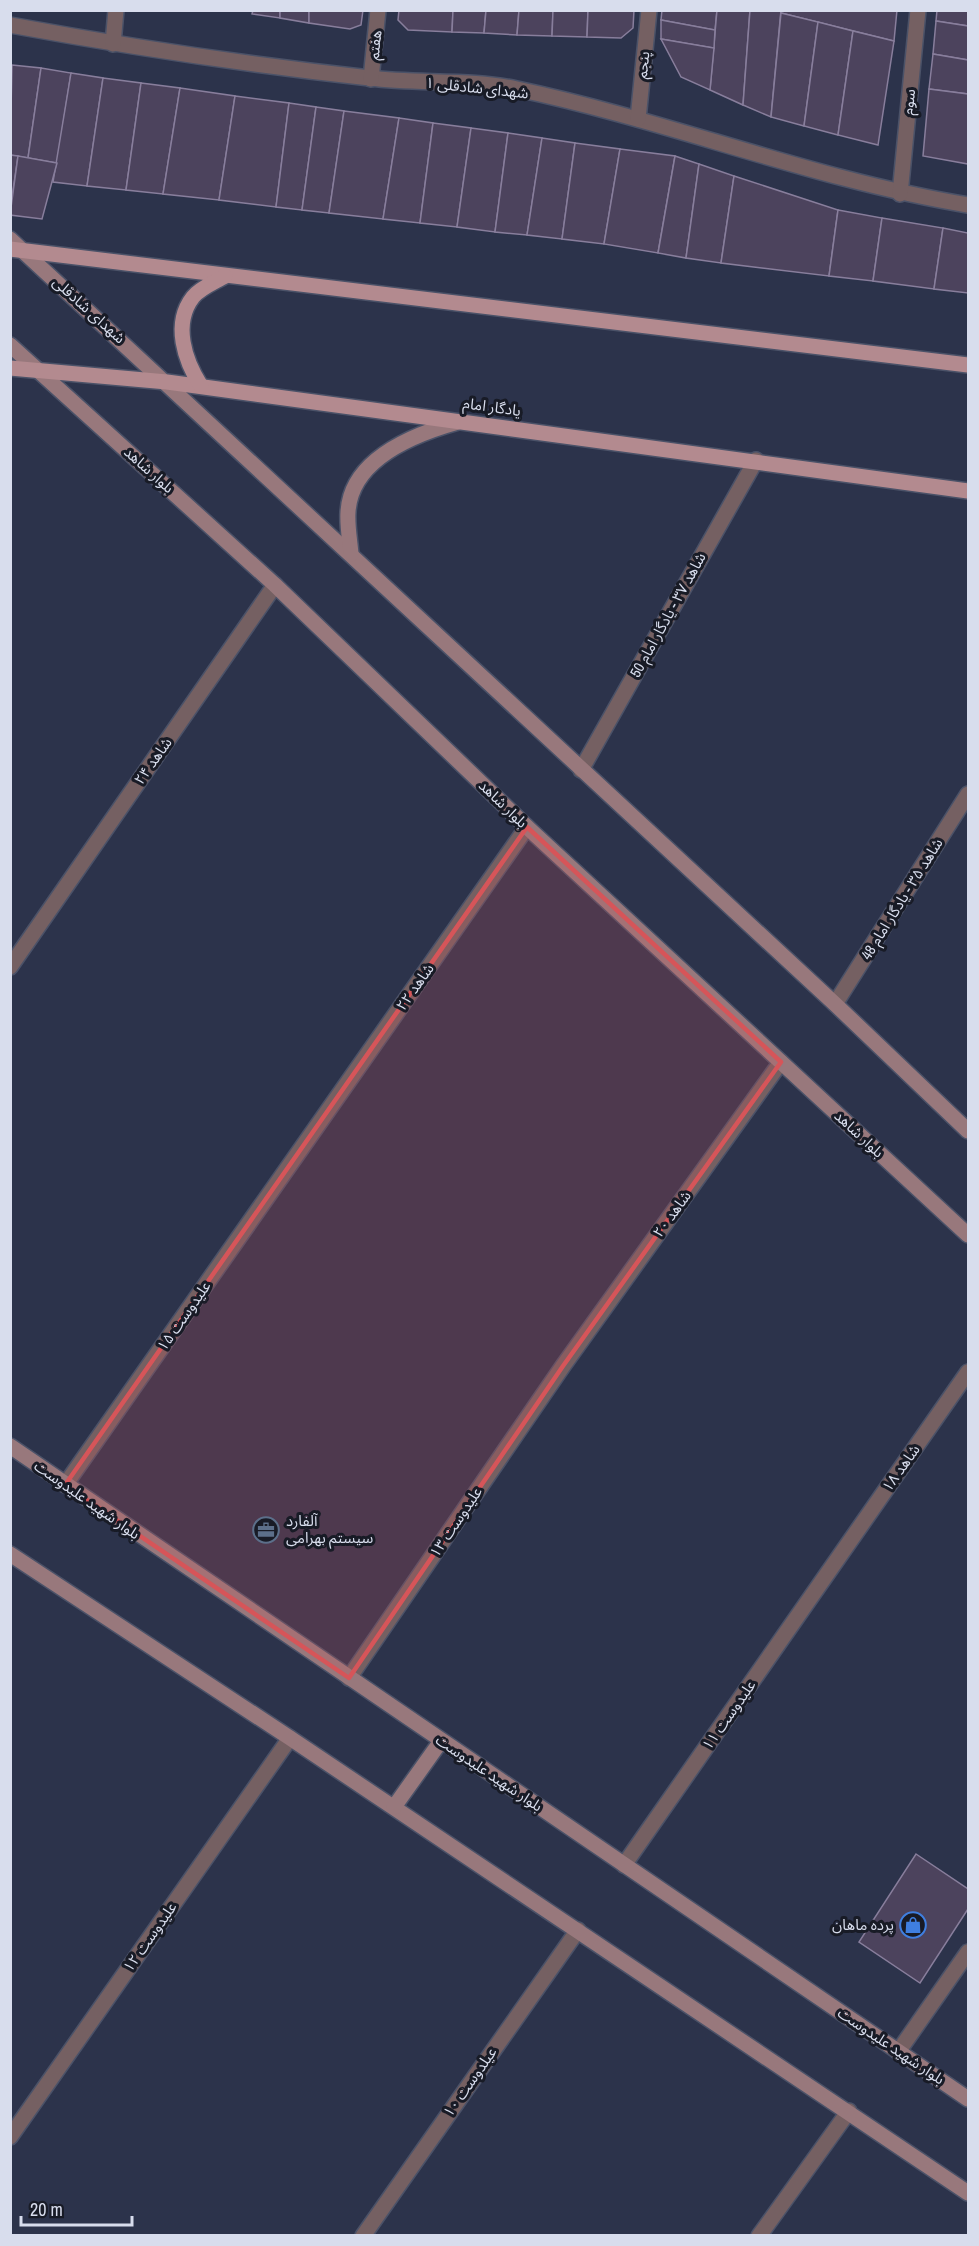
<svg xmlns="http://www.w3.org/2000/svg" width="979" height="2246" font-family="'Archivo Narrow','Noto Sans Arabic',sans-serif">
	<rect width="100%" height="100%" fill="#2c334b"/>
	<!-- building -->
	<g fill="#4c435d" stroke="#887e9c" stroke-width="1.5">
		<path d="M253,10H280V18L252,14Z"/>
		<path d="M280,10H309V23L280,18Z"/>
		<path d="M309,10H363L361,25L350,29L309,23Z"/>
		<path d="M399,10H453L452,32L408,30L398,20Z"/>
		<path d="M453,10H486L484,33L452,32Z"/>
		<path d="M486,10H519L517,35L484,33Z"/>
		<path d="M519,10H553L552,36L517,35Z"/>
		<path d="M553,10H588L587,37L552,36Z"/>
		<path d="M588,10H634L633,28L621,38L587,37Z"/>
		<path d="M662,10H717L715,30L661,20Z"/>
		<path d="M717,10H750L743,105L710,90Z"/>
		<path d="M750,10H781L771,117L743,105Z"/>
		<path d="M781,10H897L894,41L781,13Z"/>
		<path d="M937,10H968V26L936,21Z"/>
		<path d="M781,13L818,22L804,126L771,117Z"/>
		<path d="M661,20L715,30L714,48L661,39Z"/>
		<path d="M936,21L968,26V60L933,54Z"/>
		<path d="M818,22L853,31L838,135L804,126Z"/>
		<path d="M853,31L894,41L878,145L838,135Z"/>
		<path d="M661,39L714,48L710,90L681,77Z"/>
		<path d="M933,54L968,60V94L929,89Z"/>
		<path d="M12,65L41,68L28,158L10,155Z"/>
		<path d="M41,68L71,73L57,163L28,158Z"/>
		<path d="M71,73L103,78L87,186L53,182Z"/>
		<path d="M103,78L141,83L126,190L87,186Z"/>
		<path d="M141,83L180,88L163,194L126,190Z"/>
		<path d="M180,88L235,96L219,200L163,194Z"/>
		<path d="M929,89L968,94V164L923,156Z"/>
		<path d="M235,96L289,103L276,207L219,200Z"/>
		<path d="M289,103L316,107L302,210L276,207Z"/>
		<path d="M316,107L344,111L329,213L302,210Z"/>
		<path d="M344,111L399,118L383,219L329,213Z"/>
		<path d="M399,118L433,123L420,223L383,219Z"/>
		<path d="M433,123L471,128L457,227L420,223Z"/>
		<path d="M471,128L508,133L495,232L457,227Z"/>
		<path d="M508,133L542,138L527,235L495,232Z"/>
		<path d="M542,138L575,143L562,239L527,235Z"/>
		<path d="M575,143L620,149L604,244L562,239Z"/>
		<path d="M620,149L675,156L658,253L604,244Z"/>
		<path d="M10,155L18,156L10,211Z"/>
		<path d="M18,156L57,163L42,219L10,215Z"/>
		<path d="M675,156L699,164L686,258L658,253Z"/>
		<path d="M699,164L734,176L721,263L686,258Z"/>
		<path d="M734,176L838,210L829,276L721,263Z"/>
		<path d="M838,210L882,218L873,281L829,276Z"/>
		<path d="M882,218L943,228L934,289L873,281Z"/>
		<path d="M943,228L968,233V293L934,289Z"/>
		<path d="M916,1854L968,1889V1909L920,1983L859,1942Z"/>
	</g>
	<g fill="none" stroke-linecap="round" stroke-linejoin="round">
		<!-- street casing -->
		<g stroke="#4b5268" stroke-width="18">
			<g id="street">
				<path d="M10,25C130,47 250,65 370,78C417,84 472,79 517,89C669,121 815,180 968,205"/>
				<path d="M113,44L116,10"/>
				<path d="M371,79L378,10"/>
				<path d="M638,119L649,10"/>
				<path d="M900,194L918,10"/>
				<path d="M581,770L756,460"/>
				<path d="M10,967L275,585"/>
				<path d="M835,1004L968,794"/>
				<path d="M65,1485L527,827"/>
				<path d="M349,1678L563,1366L781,1062"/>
				<path d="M624,1865L968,1372"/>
				<path d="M898,2052L968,1952"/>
				<path d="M10,2137L290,1738"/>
				<path d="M363,2236L578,1930"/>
				<path d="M759,2236L849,2111"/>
			</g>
		</g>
		<!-- secondary casing -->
		<g stroke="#4b5268" stroke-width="18">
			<g id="secondary">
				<path d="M10,239L835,1004L968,1131"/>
				<path d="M10,345L275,585L527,827L968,1235"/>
				<path d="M351,554C350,541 347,526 348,512C351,458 415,434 458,422"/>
				<path d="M10,1446L968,2099"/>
				<path d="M10,1554L290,1738L968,2193"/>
				<path d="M394,1807L441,1741"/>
			</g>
		</g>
		<!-- primary casing -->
		<g stroke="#4b5268" stroke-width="18">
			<g id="primary">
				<path d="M10,249L968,365"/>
				<path d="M10,368L167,382L968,491"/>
				<path d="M201,386C185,361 172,324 193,297C200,288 215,282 225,276"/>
			</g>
		</g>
		<!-- street -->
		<use href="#street" stroke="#756062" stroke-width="15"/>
		<!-- secondary -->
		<use href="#secondary" stroke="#98787c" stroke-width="15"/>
		<!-- primary -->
		<use href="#primary" stroke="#b38a8f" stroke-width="15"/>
	</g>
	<!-- marked area -->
	<path fill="#d65559" fill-opacity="0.2" stroke="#d65559" stroke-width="4.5" stroke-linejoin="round" d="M527,827L781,1062L563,1366L349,1678L65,1485Z"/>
	<!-- icons -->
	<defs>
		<g id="office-ring" transform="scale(1.35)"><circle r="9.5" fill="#181b26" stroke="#5c6f8a" stroke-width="1.5"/><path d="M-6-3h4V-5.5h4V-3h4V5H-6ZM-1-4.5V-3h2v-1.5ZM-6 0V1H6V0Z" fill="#5c6f8a"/></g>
		<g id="shop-ring" transform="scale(1.35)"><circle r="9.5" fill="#181b26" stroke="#3f7fe0" stroke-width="1.5"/><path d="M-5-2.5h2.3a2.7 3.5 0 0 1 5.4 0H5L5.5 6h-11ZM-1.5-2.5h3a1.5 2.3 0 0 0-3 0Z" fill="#3f7fe0"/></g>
	</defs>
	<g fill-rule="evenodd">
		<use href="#office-ring" x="266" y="1530"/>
		<use href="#shop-ring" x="913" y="1925"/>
	</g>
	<g text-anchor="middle" stroke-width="6" stroke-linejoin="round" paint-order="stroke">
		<!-- street labels -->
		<g font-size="15" fill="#d8dded" stroke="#181b26">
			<text transform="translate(375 45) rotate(-84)" y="5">هفتم</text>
			<text transform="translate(643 65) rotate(-84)" y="5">پنجم</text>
			<text transform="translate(477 88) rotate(6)" y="5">شهدای شادقلی ۱</text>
			<text transform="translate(909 102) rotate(-84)" y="5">سوم</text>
			<text transform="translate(89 310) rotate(42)" y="5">شهدای شادقلی</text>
			<text transform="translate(492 407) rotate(8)" y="5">یادگار امام</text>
			<text transform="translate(149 470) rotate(42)" y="5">بلوار شاهد</text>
			<text transform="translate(668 615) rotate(-61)" y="5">شاهد ۳۷ - یادگار امام 50</text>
			<text transform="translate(153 761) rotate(-55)" y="5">شاهد ۲۴</text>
			<text transform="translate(503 804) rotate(44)" y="5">بلوار شاهد</text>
			<text transform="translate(902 899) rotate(-58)" y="5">شاهد ۳۵ - یادگار امام 48</text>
			<text transform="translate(415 987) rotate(-55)" y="5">شاهد ۲۲</text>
			<text transform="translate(859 1134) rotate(43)" y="5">بلوار شاهد</text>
			<text transform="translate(672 1214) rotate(-54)" y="5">شاهد ۲۰</text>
			<text transform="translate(184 1316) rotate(-55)" y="5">علیدوست ۱۵</text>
			<text transform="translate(901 1468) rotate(-55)" y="5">شاهد ۱۸</text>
			<text transform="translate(87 1500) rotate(35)" y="5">بلوار شهید علیدوست</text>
			<text transform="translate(456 1522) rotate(-56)" y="5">علیدوست ۱۳</text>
			<text transform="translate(729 1715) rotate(-55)" y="5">علیدوست ۱۱</text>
			<text transform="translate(489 1773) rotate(34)" y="5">بلوار شهید علیدوست</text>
			<text transform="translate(150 1937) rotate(-55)" y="5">علیدوست ۱۲</text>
			<text transform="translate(891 2046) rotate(34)" y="5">بلوار شهید علیدوست</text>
			<text transform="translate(470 2082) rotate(-55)" y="5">عیلدوست ۱۰</text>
		</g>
		<!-- poi labels -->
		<g font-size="15" fill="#d8dded" stroke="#181b26" text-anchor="start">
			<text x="286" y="1526">آلفارد<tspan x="286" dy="17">سیستم بهرامی</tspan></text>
			<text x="894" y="1930" text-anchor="end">پرده ماهان</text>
		</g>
	</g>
	<!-- border -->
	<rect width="979" height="2246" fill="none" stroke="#d8dded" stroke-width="24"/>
	<!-- scale -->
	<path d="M21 2216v9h111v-9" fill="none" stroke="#d8dded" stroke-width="3"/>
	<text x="30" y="2216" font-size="18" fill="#d8dded" stroke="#181b26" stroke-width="4.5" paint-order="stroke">20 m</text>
</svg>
